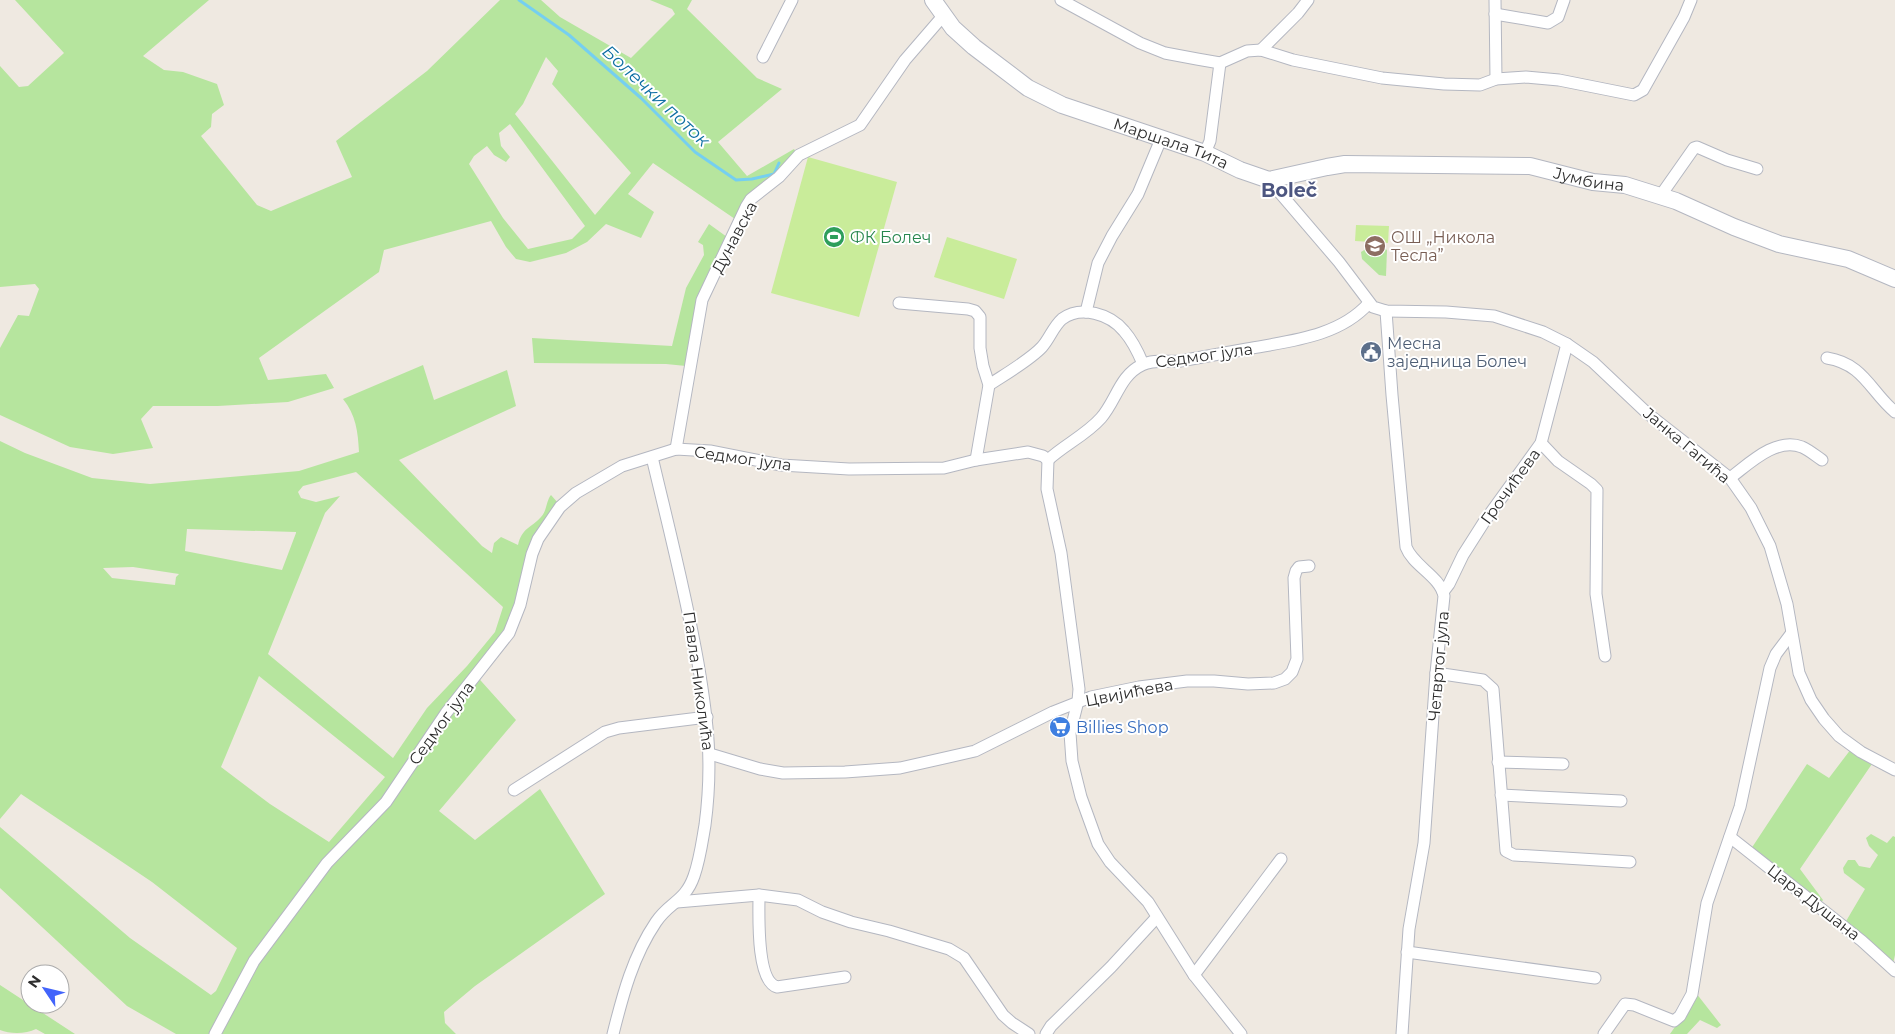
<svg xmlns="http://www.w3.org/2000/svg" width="1895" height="1034" font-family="Montserrat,sans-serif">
	<rect width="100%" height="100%" fill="#efe9e1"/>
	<!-- green -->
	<g fill="#b6e59e" fill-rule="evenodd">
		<path d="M15,0H209L143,56L164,70L183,72L217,84L224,105L212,114L211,127L201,136L257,205L271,211L352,177L336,141L427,71L500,0H541L560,17L631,58L675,14L672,9L650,0H692L687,9L757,78L782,89L718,142L747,176L794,149L797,154L735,219L653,163L628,194L654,212L641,238L606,224L587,242L566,253L530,262L516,259L506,247L491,221L384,250L379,272L259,358L268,380L326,374L334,388L288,402L218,406H153L141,419L153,448L113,454L70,447L0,415V348L18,315L29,316L39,289L35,284L0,287V66L19,87L28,86L64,53ZM546,57L558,71L552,84L631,173L595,215L515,114L523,104ZM510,124L585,226L572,239L528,249L503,218L469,164L474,156L487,146L494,155L506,162L510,157L501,146L499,133Z"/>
		<path d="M709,224L727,237L686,366L666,364L534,363L532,338L672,346L686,288L704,255L703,245L698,242Z"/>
		<path d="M1369,247L1384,248L1387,250L1386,276L1379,275L1362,259L1361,252Z"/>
		<path d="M423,365L434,400L507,370L516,406L399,460L482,546L492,553L494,543L501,537L518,545C522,528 531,528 541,517C547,511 546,501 551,495L558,503L504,632L473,672L516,720L439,811L475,840L540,789L605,894L475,986L444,1012L445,1023L456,1034H176L127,1006L0,888V827L130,938L211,995L216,991L237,948L152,882L21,794L0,819V441L25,453L92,478L150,484L299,471L359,452C358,432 356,415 343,399ZM356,472L503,607L495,632L467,666L427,708L393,758L268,654L325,513L340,496L316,502L301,498L298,492L303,486ZM187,529L296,532V533L282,570L185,551ZM133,567L179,574L176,577L175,585L112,578L103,568ZM259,676L385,777L329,842L270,804L221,767Z"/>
		<path d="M1851,749L1874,761L1800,869L1823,900L1817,908L1749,852L1807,764L1829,778Z"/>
		<path d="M1871,834L1887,843L1893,836L1895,837V955L1891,972L1842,928L1865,889L1844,873L1843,868L1848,860H1855L1859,866L1870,868L1878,855L1869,846L1866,838Z"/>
		<path d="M0,985L75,1034H45L36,1029C26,1034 10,1034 0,1030Z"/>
		<path d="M1696,993L1721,1025L1717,1028L1700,1020L1687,1034H1670L1686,1011Z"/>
	</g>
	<!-- pitch -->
	<g fill="#c9ec9a">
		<path d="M808,157L897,182L859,317L771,293Z"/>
		<path d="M1356,225L1389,226L1388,243L1355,241Z"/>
		<path d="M947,237L1017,259L1004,299L934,277Z"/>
	</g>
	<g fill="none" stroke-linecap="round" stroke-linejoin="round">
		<!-- stream -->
		<path stroke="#75cff0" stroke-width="3" d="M519,0L569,35L641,98L695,152L736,180L752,179L774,174L779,163"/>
		<!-- street casing -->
		<g stroke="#b4b7c1" stroke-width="13">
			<g id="street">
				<path d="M1061,0L1140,43L1165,53L1197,59L1220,63L1247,51L1261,50L1293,60L1382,78L1444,84L1480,85L1496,79L1526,77L1559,80L1634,95L1643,90L1684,17L1691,0"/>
				<path d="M1495,0L1496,79"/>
				<path d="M1495,14L1548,23L1558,17L1564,0"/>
				<path d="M1261,50L1298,13L1308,0"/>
				<path d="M763,57L792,0"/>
				<path d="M1205,153L1210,141L1220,63"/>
				<path d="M1269,180L1339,262L1373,307L1386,311L1446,312L1494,316L1543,332L1567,344L1593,362L1647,413L1730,478L1751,508L1770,546L1787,604L1799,673L1811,700L1824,719L1839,736L1861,752L1895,770"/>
				<path d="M1661,195L1694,148L1697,147L1727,160L1757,169"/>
				<path d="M899,303L968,309L975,311L980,317V348L983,366L989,385L976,460"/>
				<path d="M1386,311L1392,395L1406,547C1413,566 1440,576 1444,596L1436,673L1424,843L1409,929L1402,1034"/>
				<path d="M1086,312L1098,263L1112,236L1138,194L1161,139"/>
				<path d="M1827,358C1864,364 1870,391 1895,412"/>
				<path d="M989,385C1004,375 1030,360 1042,347C1050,338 1053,327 1062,319C1081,305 1110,314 1124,331C1132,340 1138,352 1143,364"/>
				<path d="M1541,443L1558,461L1591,484L1597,490L1596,594L1605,656"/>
				<path d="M676,449L702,300L746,207L751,199L779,177L799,155L860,125L905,60L943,16"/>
				<path d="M1048,460L1047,489L1061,553L1079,689L1078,701L1070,733L1072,761L1081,797L1098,844L1110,862L1148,902L1194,975L1241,1034"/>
				<path d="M1730,478C1749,464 1775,437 1802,447C1809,450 1816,456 1822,460"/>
				<path d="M1443,592L1449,584L1463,555L1484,522L1541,443L1567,344"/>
				<path d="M1436,673L1483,680L1493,689L1506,851L1514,855L1630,862"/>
				<path d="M710,754L760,769L783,773L845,772L900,768L975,751L1053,712L1091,697L1139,687L1187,681H1214L1248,684L1274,683L1285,679L1292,672L1297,659L1294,578L1296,571L1299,567L1309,566"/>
				<path d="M1498,762L1563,764"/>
				<path d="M514,790L605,732L619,728L707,717"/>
				<path d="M1501,795L1621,801"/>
				<path d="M1730,837L1862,941L1895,971"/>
				<path d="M759,895C759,914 756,981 777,987L845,977"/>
				<path d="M677,902L759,895L798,900L822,912L851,922L889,931L949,949L964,958L1003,1015L1012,1023L1029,1034"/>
				<path d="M1407,952L1595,978"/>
				<path d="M1194,975L1281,859"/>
				<path d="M215,1034L254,961L327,863L386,802L446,713L509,633L520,605L532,554L538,539L560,507L576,493L622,466L676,449L710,451L781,465L849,469L944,468L976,460L1028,452L1043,456L1048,460C1064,445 1086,435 1101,418C1116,401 1120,375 1142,365C1153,359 1168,362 1180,361C1202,357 1225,353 1247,349C1289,341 1339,337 1369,303"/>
				<path d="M613,1034C623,994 633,956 656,922C669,902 685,902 694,876C700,859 702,842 705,825C713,765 708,722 698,663C686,594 668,525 652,457"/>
				<path d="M1046,1034L1051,1026L1111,967L1157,917"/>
				<path d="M1604,1034L1625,1004L1634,1005L1674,1021L1680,1016L1692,994L1707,903L1740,807L1770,668L1776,654L1791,634"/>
			</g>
		</g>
		<!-- secondary casing -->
		<g stroke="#b4b7c1" stroke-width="18">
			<g id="secondary">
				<path id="s1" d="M933,0L953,28L974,47L1028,88L1062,105L1205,153L1240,170L1269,180L1327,167L1345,164L1530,166L1593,182L1625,185L1676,201L1734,227L1779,244L1848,259L1895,279"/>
			</g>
		</g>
		<!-- street -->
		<use href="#street" stroke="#fff" stroke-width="11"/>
		<!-- secondary -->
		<use href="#secondary" stroke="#fff" stroke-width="16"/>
	</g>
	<!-- icons -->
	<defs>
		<g id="stadium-disc" transform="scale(1.125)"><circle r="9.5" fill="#2e9e5b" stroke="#fff"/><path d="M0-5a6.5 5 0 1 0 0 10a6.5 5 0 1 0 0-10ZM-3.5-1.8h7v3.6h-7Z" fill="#fff"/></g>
		<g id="school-disc" transform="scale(1.125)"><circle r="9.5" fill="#8d6e63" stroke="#fff"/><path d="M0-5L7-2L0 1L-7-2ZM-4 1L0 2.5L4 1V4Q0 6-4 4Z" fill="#fff"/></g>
		<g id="civic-disc" transform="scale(1.125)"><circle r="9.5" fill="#5c6f8a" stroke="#fff"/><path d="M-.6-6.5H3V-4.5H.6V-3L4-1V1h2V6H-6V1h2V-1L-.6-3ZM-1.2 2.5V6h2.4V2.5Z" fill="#fff"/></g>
		<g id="supermarket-disc" transform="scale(1.125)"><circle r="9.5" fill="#3f7fe0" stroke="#fff"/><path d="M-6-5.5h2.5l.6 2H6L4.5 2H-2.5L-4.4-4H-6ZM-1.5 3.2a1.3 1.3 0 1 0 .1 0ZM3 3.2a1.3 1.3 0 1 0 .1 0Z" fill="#fff"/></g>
	</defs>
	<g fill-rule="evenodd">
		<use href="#stadium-disc" x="834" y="237"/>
		<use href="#school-disc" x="1375" y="246"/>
		<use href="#civic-disc" x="1371" y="352"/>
		<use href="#supermarket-disc" x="1060" y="727"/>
	</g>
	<g text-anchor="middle" stroke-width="4" stroke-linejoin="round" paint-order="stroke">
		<!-- street labels -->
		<g font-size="16" fill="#2e2e2e" stroke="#fff">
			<text dy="6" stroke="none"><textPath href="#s1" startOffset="284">Маршала Тита</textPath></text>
			<text dy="6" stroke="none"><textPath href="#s1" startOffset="712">Јумбина</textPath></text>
			<text transform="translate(734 237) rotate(-62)" y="6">Дунавска</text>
			<text transform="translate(1204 355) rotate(-8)" y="6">Седмог јула</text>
			<text transform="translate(1687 445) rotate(40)" y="6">Јанка Гагића</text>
			<text transform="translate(743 458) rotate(8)" y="6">Седмог јула</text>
			<text transform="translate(1510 486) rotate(-54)" y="6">Грочићева</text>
			<text transform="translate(1438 666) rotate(-85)" y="6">Четвртог јула</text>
			<text transform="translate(699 681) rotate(82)" y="6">Павла Николића</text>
			<text transform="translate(1129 692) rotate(-11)" y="6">Цвијићева</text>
			<text transform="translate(441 723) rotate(-54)" y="6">Седмог јула</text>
			<text transform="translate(1814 902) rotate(38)" y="6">Цара Душана</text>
		</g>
		<!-- leisure labels -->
		<g font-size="16" fill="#27864d" stroke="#fff" text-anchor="start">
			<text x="850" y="243">ФК Болеч</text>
		</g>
		<!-- education labels -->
		<g font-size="16" fill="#785e54" stroke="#fff" text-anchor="start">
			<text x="1391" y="243">ОШ „Никола<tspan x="1391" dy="18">Тесла”</tspan></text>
		</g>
		<!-- service labels -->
		<g font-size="16" fill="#4e5e75" stroke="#fff" text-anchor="start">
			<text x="1387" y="349">Месна<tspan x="1387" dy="18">заједница Болеч</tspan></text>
		</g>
		<!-- shop labels -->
		<g font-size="16" fill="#366cbe" stroke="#fff" text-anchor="start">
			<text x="1076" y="733">Billies Shop</text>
		</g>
		<!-- water labels -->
		<g font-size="18" font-style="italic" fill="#0d6fa3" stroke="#fff">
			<text transform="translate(656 96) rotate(43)" y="6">Болечки поток</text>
		</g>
		<!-- quarter labels -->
		<g font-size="19" font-weight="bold" fill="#4d5680" stroke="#fff">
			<text x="1289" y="197">Boleč</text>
		</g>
	</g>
	<!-- north arrow -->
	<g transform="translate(45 989) rotate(305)"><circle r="24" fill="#ffffff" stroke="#ababab"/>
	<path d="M0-4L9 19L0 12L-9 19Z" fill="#4264fb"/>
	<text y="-8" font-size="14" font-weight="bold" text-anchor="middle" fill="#2e2e2e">N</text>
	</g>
</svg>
